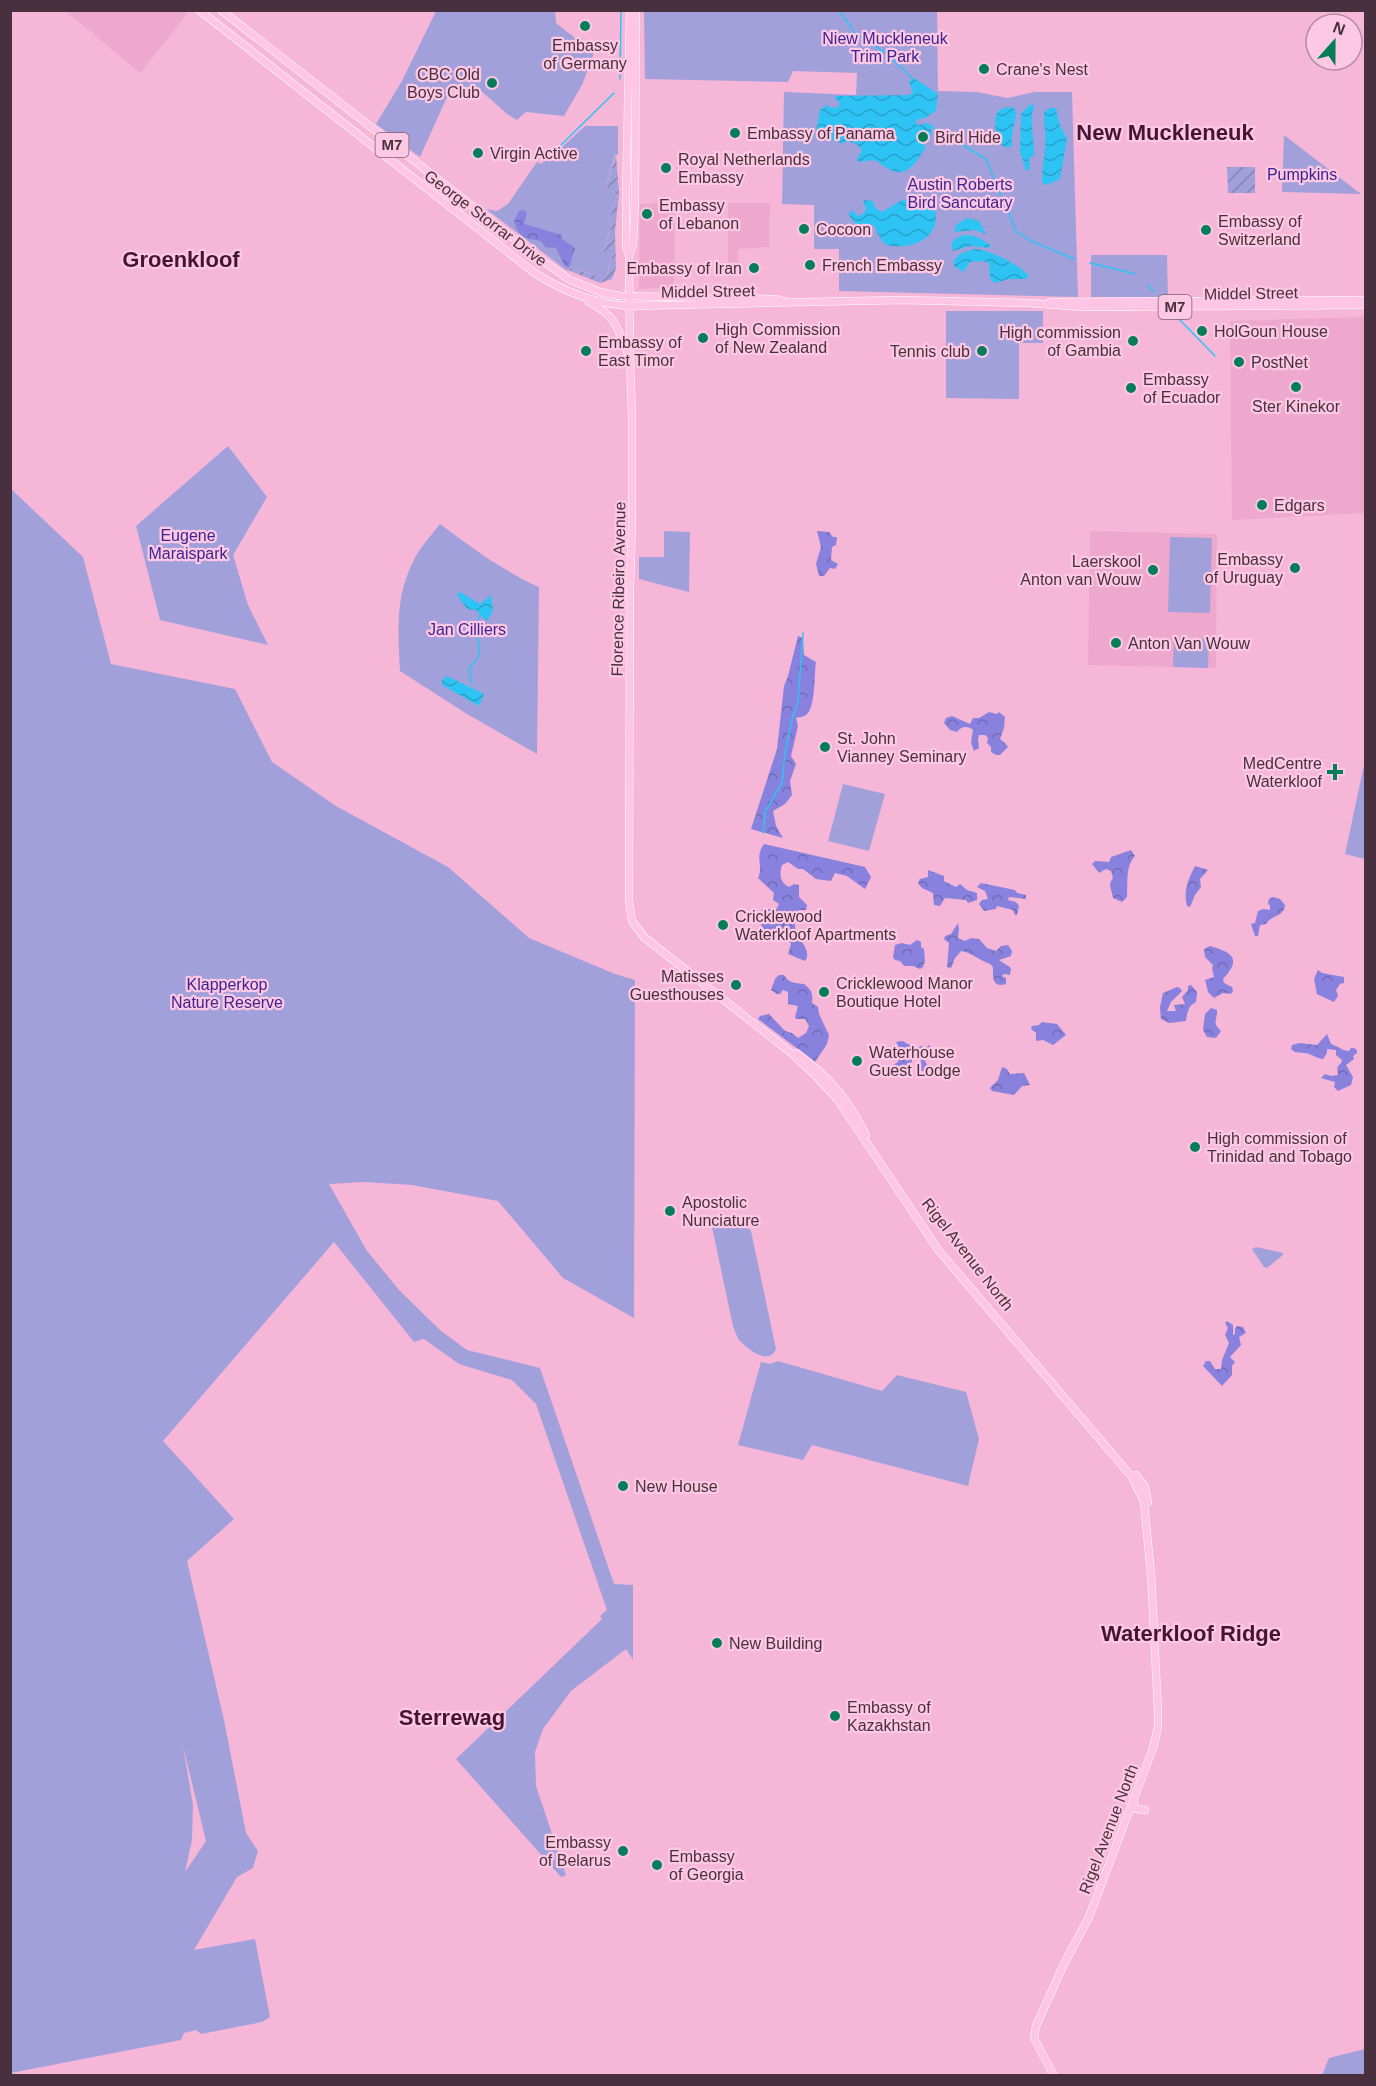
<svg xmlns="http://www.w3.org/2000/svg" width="1376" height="2086" font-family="Arial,sans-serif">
	<defs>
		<pattern id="forest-crowns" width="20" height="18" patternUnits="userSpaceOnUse" patternTransform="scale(1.5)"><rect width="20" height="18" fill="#8881de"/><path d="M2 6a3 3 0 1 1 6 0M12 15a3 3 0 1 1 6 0" fill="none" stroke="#716ab5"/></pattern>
		<pattern id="garden-furrows" width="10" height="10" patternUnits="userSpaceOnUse" patternTransform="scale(1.5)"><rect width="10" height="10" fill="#a2a0db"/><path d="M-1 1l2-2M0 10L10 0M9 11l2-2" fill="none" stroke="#8683b3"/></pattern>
		<pattern id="water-waves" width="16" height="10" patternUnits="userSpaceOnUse" patternTransform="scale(1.5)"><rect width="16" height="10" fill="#2dc4f5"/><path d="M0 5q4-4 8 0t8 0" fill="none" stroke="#28a0c8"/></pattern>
	</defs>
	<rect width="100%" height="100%" fill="#f6b6d8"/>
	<!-- built -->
	<g fill="#eea8ce">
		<path d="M183,10L187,14L140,73L66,11Z"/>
		<path d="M675,202L674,287L639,289L640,204Z"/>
		<path d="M728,203H770L769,247L738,249L739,276H728Z"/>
		<path d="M1365,317V513L1232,520L1230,321Z"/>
		<path d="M1090,531L1217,534L1216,668L1088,665Z"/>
	</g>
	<!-- green -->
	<g fill="#a2a0db" fill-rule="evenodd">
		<path d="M436,11H555L556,23L594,53L582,85L564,116L526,112L517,120L507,114L478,88L462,91L452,86L420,157L376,124L402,81Z"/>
		<path d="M644,11H937L938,91L977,92L1007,98L1035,92H1072L1078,297L839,291V249H814V205L782,204L784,92L856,95L857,73L793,71L788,82L645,79Z"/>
		<path d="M585,126H618V155H615L606,187L617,194L609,222L612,223L604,250L613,253L606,278L569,268L567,271L566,270L486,209L497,211L508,204L537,162L542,164L546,156L559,145L562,147Z"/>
		<path d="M1284,135L1361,194L1282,192Z"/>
		<path d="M1091,255H1167L1168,297H1091Z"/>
		<path d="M946,311H1043V343H1019V399L946,398Z"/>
		<path d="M228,446L267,497L233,555L248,605L268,645L160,620L136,526Z"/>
		<path d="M11,489L83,557L111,664L235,689L272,762L336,806L448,867L529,938L615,974L635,980L634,1318L563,1278L498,1201L412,1185L364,1182L329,1184L367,1251L399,1290L441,1331L467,1350L540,1368L614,1584L633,1585V1660L626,1649L571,1691L543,1729L535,1752L536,1786L566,1875L561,1877L456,1759L602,1619L600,1616L607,1610L536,1404L512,1380L459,1364L424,1339L414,1342L334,1242L163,1441L234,1519L187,1561L224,1720L246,1833L258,1851L253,1868L237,1877L194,1950L255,1939L270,2017L262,2022L201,2034L196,2030L184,2033L181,2040L11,2073ZM183,1746L206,1841L185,1872L192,1840L193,1805Z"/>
		<path d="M440,524C471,547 503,571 539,587L537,754L467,714L400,671C398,633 395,597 413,562C419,548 431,536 440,524Z"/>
		<path d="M664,531L690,532L689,592L639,579V557H664Z"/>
		<path d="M1170,537L1212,538L1210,613L1168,612Z"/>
		<path d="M1174,639H1209L1208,668L1173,667Z"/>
		<path d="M1364,765H1366L1365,859L1345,854Z"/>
		<path d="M843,784L885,794L869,851L828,841Z"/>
		<path d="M712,1227H747L751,1231L776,1349C769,1366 748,1350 739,1340C737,1337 735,1331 733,1326Z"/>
		<path d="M1256,1247L1283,1253V1255L1267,1268L1264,1267L1252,1249Z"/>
		<path d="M778,1361L882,1391L897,1375L966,1392L979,1439L968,1486L812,1445L803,1460L738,1445L761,1362L770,1364Z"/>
		<path d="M1365,2049V2075H1322L1329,2058Z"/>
	</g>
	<!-- forest -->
	<g fill="url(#forest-crowns)">
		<path d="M524,210L527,213L524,224L562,235V239L575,248L569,268L564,265L556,248L545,247L541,241C525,238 519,239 514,221L519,211Z"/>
		<path d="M817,531L829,532L833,537H837L836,545L832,547L831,560L838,564L835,569L830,568L824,576H819L816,564L821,547Z"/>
		<path d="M798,636L803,638L804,655L816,662C814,673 816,708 806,715C803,717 799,717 796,718L798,726L791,756L796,764L790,781L792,795L785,804L773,811L776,826L783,838L751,829L777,749L784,686L788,676Z"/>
		<path d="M989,712L997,714L999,712L1005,717L1004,728L1000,739L1005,743L1008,747L1000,755H996L991,752V747L987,743L988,738L985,735H979L978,740L979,748L974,751L971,743L973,730C967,725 961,727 957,732L950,730L944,723L946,718L952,716L970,724L973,718H979Z"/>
		<path d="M764,844L865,867L871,877L865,889L847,876L835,873L831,881L816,879L803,869H798L788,862L782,865C779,874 780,883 789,887L794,884L799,885V897L807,905L806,910H799L796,912C796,917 795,922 795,927C797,940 813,950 805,961L788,954L791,944C787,935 777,931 767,932L763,928L758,918L762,909H770L774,913L779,904L773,900L774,893L758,878C764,866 754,858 764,844Z"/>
		<path d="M1131,850L1135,856C1125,866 1128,885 1127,897L1122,902L1113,898C1112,889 1107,886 1113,878L1111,871L1106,869L1099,873L1092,864L1095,861L1109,862L1111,857Z"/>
		<path d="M1195,866L1208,870L1200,879L1201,887L1195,895L1190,907L1187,906C1183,891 1188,880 1195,866Z"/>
		<path d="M928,870L944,876V881L956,887L960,884L967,890L977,893V900L968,903L966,900L945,898L940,906L934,905L933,893L922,888L918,883L920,879L928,877Z"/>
		<path d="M981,883L1015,890L1017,893L1026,895V899L1009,897L1008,900L1016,902L1019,906L1017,915H1015L1013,910L997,906L996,909L984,911L979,904L982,900L988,899L985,891L977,887Z"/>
		<path d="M1273,897L1280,899L1285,905C1284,917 1271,915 1266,924L1260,925L1258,936H1255L1251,924L1255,923L1258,911L1263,909L1270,910V906L1268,903L1269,899Z"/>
		<path d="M958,923L959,929L958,938L965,941L971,938L979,939L987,948L996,951L1001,946L1008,945L1012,951L1011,956L999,960L1011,968L1010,975L1004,974L1002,976L1006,978V984C992,988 993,977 993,967L990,964C980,961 971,952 961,951L955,958L951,968L947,967L949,943L944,939L945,936L951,934Z"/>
		<path d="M917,940L921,942V947L924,949L925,961L923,967L920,969L913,966H904L900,961L895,960L893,957L895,945L902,943L910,945Z"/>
		<path d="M1210,946C1231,952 1243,958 1223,979L1224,983L1232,987L1233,991L1231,994L1223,993L1214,998L1208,992L1205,980L1214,977L1212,968L1213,965L1205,957L1204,949Z"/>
		<path d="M1318,970L1322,973L1344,977V983L1340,984L1336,990L1338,996L1334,1002L1317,994L1314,979Z"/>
		<path d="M779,975H784C789,984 797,983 804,984C812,990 813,994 812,1003L818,1007L819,1014L829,1035L827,1044L815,1062L758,1019L760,1016L769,1014L785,1031L792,1033L798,1038L806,1033L809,1026L805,1019H796L795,1017L798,1006L788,1004V992L783,990L780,994H777L771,990L775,979Z"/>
		<path d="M1191,985L1197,992L1196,1002C1188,1006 1187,1013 1186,1021L1169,1023L1161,1019L1160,1007L1163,993L1177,987L1180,988L1182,991L1171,1002L1167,1011H1176L1174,1005L1185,1004L1182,997L1188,990V986Z"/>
		<path d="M1211,1008L1217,1010C1218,1019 1211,1022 1221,1031L1216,1038L1207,1037L1203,1030L1205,1014Z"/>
		<path d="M1042,1022L1057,1024L1066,1035L1053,1045L1043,1040L1036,1041V1033L1031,1029L1032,1026L1039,1025Z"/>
		<path d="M1327,1034L1331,1044C1337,1046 1343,1051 1349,1051L1351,1048H1354L1357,1050V1053L1353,1056L1354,1059L1346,1065L1353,1077L1351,1085L1338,1091L1334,1087L1335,1082L1321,1078L1325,1074L1331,1076L1338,1075C1336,1062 1340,1068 1342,1060L1336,1055V1050L1327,1049V1053L1323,1059C1316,1058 1310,1053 1304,1053C1298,1052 1296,1054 1291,1049L1292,1045L1300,1043L1317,1045Z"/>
		<path d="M902,1041C909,1043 913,1050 921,1046L926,1048L929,1045L935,1051V1056H928L925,1061L927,1065L926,1071H919L918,1066L921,1062L920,1057L916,1054L913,1056C912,1064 907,1073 900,1077L893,1073L883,1074L880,1068L882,1066L890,1067L898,1062L901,1051L896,1042Z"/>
		<path d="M1002,1067L1007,1069L1010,1074L1024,1073L1030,1085L1022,1086L1014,1095L992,1091L990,1088L998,1080Z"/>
		<path d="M1227,1321L1233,1325V1335L1235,1334V1329L1237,1326L1243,1327L1246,1333L1239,1337L1241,1345L1230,1357L1235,1362L1232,1366V1375L1222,1386L1203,1366L1206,1361H1210L1215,1369H1221L1222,1360L1229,1343L1225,1335L1228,1328L1225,1323Z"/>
	</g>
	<!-- garden -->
	<g fill="url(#garden-furrows)">
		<path d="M616,155L619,193L615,231L616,268L612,279L600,283L568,270L569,268L606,278L613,254L604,251L612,224L609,222L617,194L607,191L608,188L606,187Z"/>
		<path d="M1227,167H1255V193H1228Z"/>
	</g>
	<!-- water -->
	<g fill="url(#water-waves)">
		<path d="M914,78L938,94L936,111L925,118L916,120L917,125L928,123C932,128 933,135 929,140L923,133L916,134V137L926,147C909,175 901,180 875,160L858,162L857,159L862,150C855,141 850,141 840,143L835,140L820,141L815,136L820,110L826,105L832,108L838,107L840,104L834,96L908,95L913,93L909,81Z"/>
		<path d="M1035,104C1028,122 1035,136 1034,155L1029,159L1030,169L1026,171L1020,152L1021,114L1028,106Z"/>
		<path d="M1013,107L1016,112C1016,124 1010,133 1012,145L1008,148L996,142L995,119L998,111L1004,108Z"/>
		<path d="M1050,108H1056L1060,126L1067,138L1060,179L1046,185L1042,182C1042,169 1044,159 1045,147C1046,135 1044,124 1044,112Z"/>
		<path d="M920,199L934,206C941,228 928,242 906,246C901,246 892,247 887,245C880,242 877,231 874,225L858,226L852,220L849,214L852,210L858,216L863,214L866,209L863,200L873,201L875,208L882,212L902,200Z"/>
		<path d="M967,218L979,221L986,234L975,230L954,232L956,225Z"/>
		<path d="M964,235C974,235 981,238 990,245V248L970,246L953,251L951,244L956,238Z"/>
		<path d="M973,249C987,248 1020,265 1029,276L1025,279H1009L994,283L990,278L989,263L983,261L970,262L963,272L954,266V260L960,254Z"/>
		<path d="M460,592L480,604L491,595L493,610L488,620L484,619L476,610L467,609L457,595Z"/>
		<path d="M447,676L484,694L479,706L442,685V680Z"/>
	</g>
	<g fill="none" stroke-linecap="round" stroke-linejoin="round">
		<!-- stream -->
		<g stroke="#2dc4f5" stroke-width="1.5">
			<path d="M838,10L850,25L853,32L886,53L912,78"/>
			<path d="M620,79L621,10"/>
			<path d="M929,125L986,159L1016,231L1031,241L1074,259"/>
			<path d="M560,146L614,93"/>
			<path d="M1090,263L1135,274"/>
			<path d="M1148,285L1153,291"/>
			<path d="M1176,316L1215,356"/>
			<path d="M472,684L469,670C472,664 478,660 479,654C480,640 473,629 480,615"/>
			<path d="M763,833L765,812L782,783L785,752L792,719L798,702L803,633"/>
		</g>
		<!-- major casing -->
		<g stroke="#fff" stroke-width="8">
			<g id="major">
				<path d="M199,10L536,274C565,292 595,304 630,306L901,300L1029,303L1083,307L1366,305"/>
				<path d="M221,10L540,259L570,280L600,292L620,296L775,299L783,301"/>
				<path d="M636,10L635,200L633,245L629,256L630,358L632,416V526L630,586L629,900L632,921L644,937L790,1052L814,1074L838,1100L939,1251L1132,1477L1144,1502L1151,1575"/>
				<path d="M629,256L626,246V195L630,10"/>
				<path d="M589,302C619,318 616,328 629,356"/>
				<path d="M1050,302L1366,300"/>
				<path d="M797,1053C832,1080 846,1096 866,1135"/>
				<path d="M1136,1475L1145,1487L1148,1502"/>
				<path d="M1133,1800L1136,1809L1145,1810"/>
				<path d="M1054,2076L1034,2038L1036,2026L1064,1964L1089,1917L1153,1748L1158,1727V1712L1151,1573"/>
			</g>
		</g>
		<!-- major -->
		<use href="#major" stroke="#fec5e5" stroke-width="7"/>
	</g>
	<!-- markers -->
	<g fill="#057d5b" stroke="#fcc8e3" stroke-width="2">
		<circle cx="585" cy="26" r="6"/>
		<circle cx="984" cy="69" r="6"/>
		<circle cx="492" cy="83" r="6"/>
		<circle cx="735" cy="133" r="6"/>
		<circle cx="923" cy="137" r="6"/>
		<circle cx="478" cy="153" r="6"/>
		<circle cx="666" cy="168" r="6"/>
		<circle cx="647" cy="214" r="6"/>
		<circle cx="804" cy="229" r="6"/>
		<circle cx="1206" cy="230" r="6"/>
		<circle cx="810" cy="265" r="6"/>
		<circle cx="754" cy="268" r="6"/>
		<circle cx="1202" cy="331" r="6"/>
		<circle cx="703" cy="338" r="6"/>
		<circle cx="1133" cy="341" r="6"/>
		<circle cx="586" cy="351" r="6"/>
		<circle cx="982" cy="351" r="6"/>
		<circle cx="1239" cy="362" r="6"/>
		<circle cx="1296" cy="387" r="6"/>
		<circle cx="1131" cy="388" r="6"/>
		<circle cx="1262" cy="505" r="6"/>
		<circle cx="1295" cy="568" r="6"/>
		<circle cx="1153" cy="570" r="6"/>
		<circle cx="1116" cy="643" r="6"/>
		<circle cx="825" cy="747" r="6"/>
		<path d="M1332 763h6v6h6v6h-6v6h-6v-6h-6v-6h6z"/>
		<circle cx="723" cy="925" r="6"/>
		<circle cx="736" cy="985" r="6"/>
		<circle cx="824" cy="992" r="6"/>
		<circle cx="857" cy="1061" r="6"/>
		<circle cx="1195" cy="1147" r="6"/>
		<circle cx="670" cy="1211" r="6"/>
		<circle cx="623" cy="1486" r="6"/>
		<circle cx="717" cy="1643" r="6"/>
		<circle cx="835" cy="1716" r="6"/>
		<circle cx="623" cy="1851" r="6"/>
		<circle cx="657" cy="1865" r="6"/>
	</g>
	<g text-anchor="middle" stroke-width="4.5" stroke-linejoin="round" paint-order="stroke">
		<!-- shield labels -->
		<g fill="#fcc8e3" stroke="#7f5e70" stroke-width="1.5">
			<rect x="375.5" y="133" width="33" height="24" rx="4.5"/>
			<rect x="1158.5" y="295" width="33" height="24" rx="4.5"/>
		</g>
		<g font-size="15" font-weight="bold" fill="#49303e">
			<text x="392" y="150">M7</text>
			<text x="1175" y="312">M7</text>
		</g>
		<!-- park labels -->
		<g font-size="16" fill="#3e2491" stroke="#fcc8e3">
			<text x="885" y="44">Niew Muckleneuk<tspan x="885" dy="18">Trim Park</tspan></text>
			<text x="1302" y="180">Pumpkins</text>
			<text x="960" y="190">Austin Roberts<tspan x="960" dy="18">Bird Sancutary</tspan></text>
			<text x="188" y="541">Eugene<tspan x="188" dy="18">Maraispark</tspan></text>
			<text x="467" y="635">Jan Cilliers</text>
			<text x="227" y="990">Klapperkop<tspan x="227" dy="18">Nature Reserve</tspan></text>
		</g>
		<!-- poi labels -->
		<g font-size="16" fill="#49303e" stroke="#fcc8e3" text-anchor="start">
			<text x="585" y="51" text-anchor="middle">Embassy<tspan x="585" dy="18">of Germany</tspan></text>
			<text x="996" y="75">Crane's Nest</text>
			<text x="480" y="80" text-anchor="end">CBC Old<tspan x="480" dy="18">Boys Club</tspan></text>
			<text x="747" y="139">Embassy of Panama</text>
			<text x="935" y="143">Bird Hide</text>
			<text x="490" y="159">Virgin Active</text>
			<text x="678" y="165">Royal Netherlands<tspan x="678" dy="18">Embassy</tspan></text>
			<text x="659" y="211">Embassy<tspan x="659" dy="18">of Lebanon</tspan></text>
			<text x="1218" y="227">Embassy of<tspan x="1218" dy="18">Switzerland</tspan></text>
			<text x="816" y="235">Cocoon</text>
			<text x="822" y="271">French Embassy</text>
			<text x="742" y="274" text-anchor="end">Embassy of Iran</text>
			<text x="715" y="335">High Commission<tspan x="715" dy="18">of New Zealand</tspan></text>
			<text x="1214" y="337">HolGoun House</text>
			<text x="1121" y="338" text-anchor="end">High commission<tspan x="1121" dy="18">of Gambia</tspan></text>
			<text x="598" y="348">Embassy of<tspan x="598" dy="18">East Timor</tspan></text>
			<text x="970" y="357" text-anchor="end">Tennis club</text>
			<text x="1251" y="368">PostNet</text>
			<text x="1143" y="385">Embassy<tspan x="1143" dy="18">of Ecuador</tspan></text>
			<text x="1296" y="412" text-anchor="middle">Ster Kinekor</text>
			<text x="1274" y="511">Edgars</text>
			<text x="1283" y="565" text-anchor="end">Embassy<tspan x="1283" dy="18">of Uruguay</tspan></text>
			<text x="1141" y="567" text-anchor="end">Laerskool<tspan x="1141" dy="18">Anton van Wouw</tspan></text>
			<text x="1128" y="649">Anton Van Wouw</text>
			<text x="837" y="744">St. John<tspan x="837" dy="18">Vianney Seminary</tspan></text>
			<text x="1322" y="769" text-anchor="end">MedCentre<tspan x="1322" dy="18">Waterkloof</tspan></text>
			<text x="735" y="922">Cricklewood<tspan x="735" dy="18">Waterkloof Apartments</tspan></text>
			<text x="724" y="982" text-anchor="end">Matisses<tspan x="724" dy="18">Guesthouses</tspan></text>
			<text x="836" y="989">Cricklewood Manor<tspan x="836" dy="18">Boutique Hotel</tspan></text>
			<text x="869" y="1058">Waterhouse<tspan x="869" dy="18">Guest Lodge</tspan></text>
			<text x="1207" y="1144">High commission of<tspan x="1207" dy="18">Trinidad and Tobago</tspan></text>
			<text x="682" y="1208">Apostolic<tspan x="682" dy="18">Nunciature</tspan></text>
			<text x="635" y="1492">New House</text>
			<text x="729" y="1649">New Building</text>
			<text x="847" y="1713">Embassy of<tspan x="847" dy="18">Kazakhstan</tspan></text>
			<text x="611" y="1848" text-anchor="end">Embassy<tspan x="611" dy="18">of Belarus</tspan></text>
			<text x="669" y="1862">Embassy<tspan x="669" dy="18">of Georgia</tspan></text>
		</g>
		<!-- street labels -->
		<g font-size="16" fill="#49303e" stroke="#fcc8e3">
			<text transform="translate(486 218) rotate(37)" y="6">George Storrar Drive</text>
			<text transform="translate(708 291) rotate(-1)" y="6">Middel Street</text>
			<text transform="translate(1251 293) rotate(-1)" y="6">Middel Street</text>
			<text transform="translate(618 589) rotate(-89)" y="6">Florence Ribeiro Avenue</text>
			<text transform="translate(968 1254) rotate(52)" y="6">Rigel Avenue North</text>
			<text transform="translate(1108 1829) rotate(-69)" y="6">Rigel Avenue North</text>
		</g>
		<!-- district labels -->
		<g font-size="22" font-weight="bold" fill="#461433" stroke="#fcc8e3">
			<text x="1165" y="140">New Muckleneuk</text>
			<text x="181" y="267">Groenkloof</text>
			<text x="1191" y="1641">Waterkloof Ridge</text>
			<text x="452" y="1725">Sterrewag</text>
		</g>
	</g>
	<!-- border -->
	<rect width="1376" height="2086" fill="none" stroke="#49303e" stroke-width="24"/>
	<!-- north arrow -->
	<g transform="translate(1334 42) rotate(21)"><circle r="28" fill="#fcc8e3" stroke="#b48ba1" stroke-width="1.5"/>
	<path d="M0-4.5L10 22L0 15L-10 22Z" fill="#057d5b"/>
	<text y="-9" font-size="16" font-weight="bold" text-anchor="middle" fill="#49303e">N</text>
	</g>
</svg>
